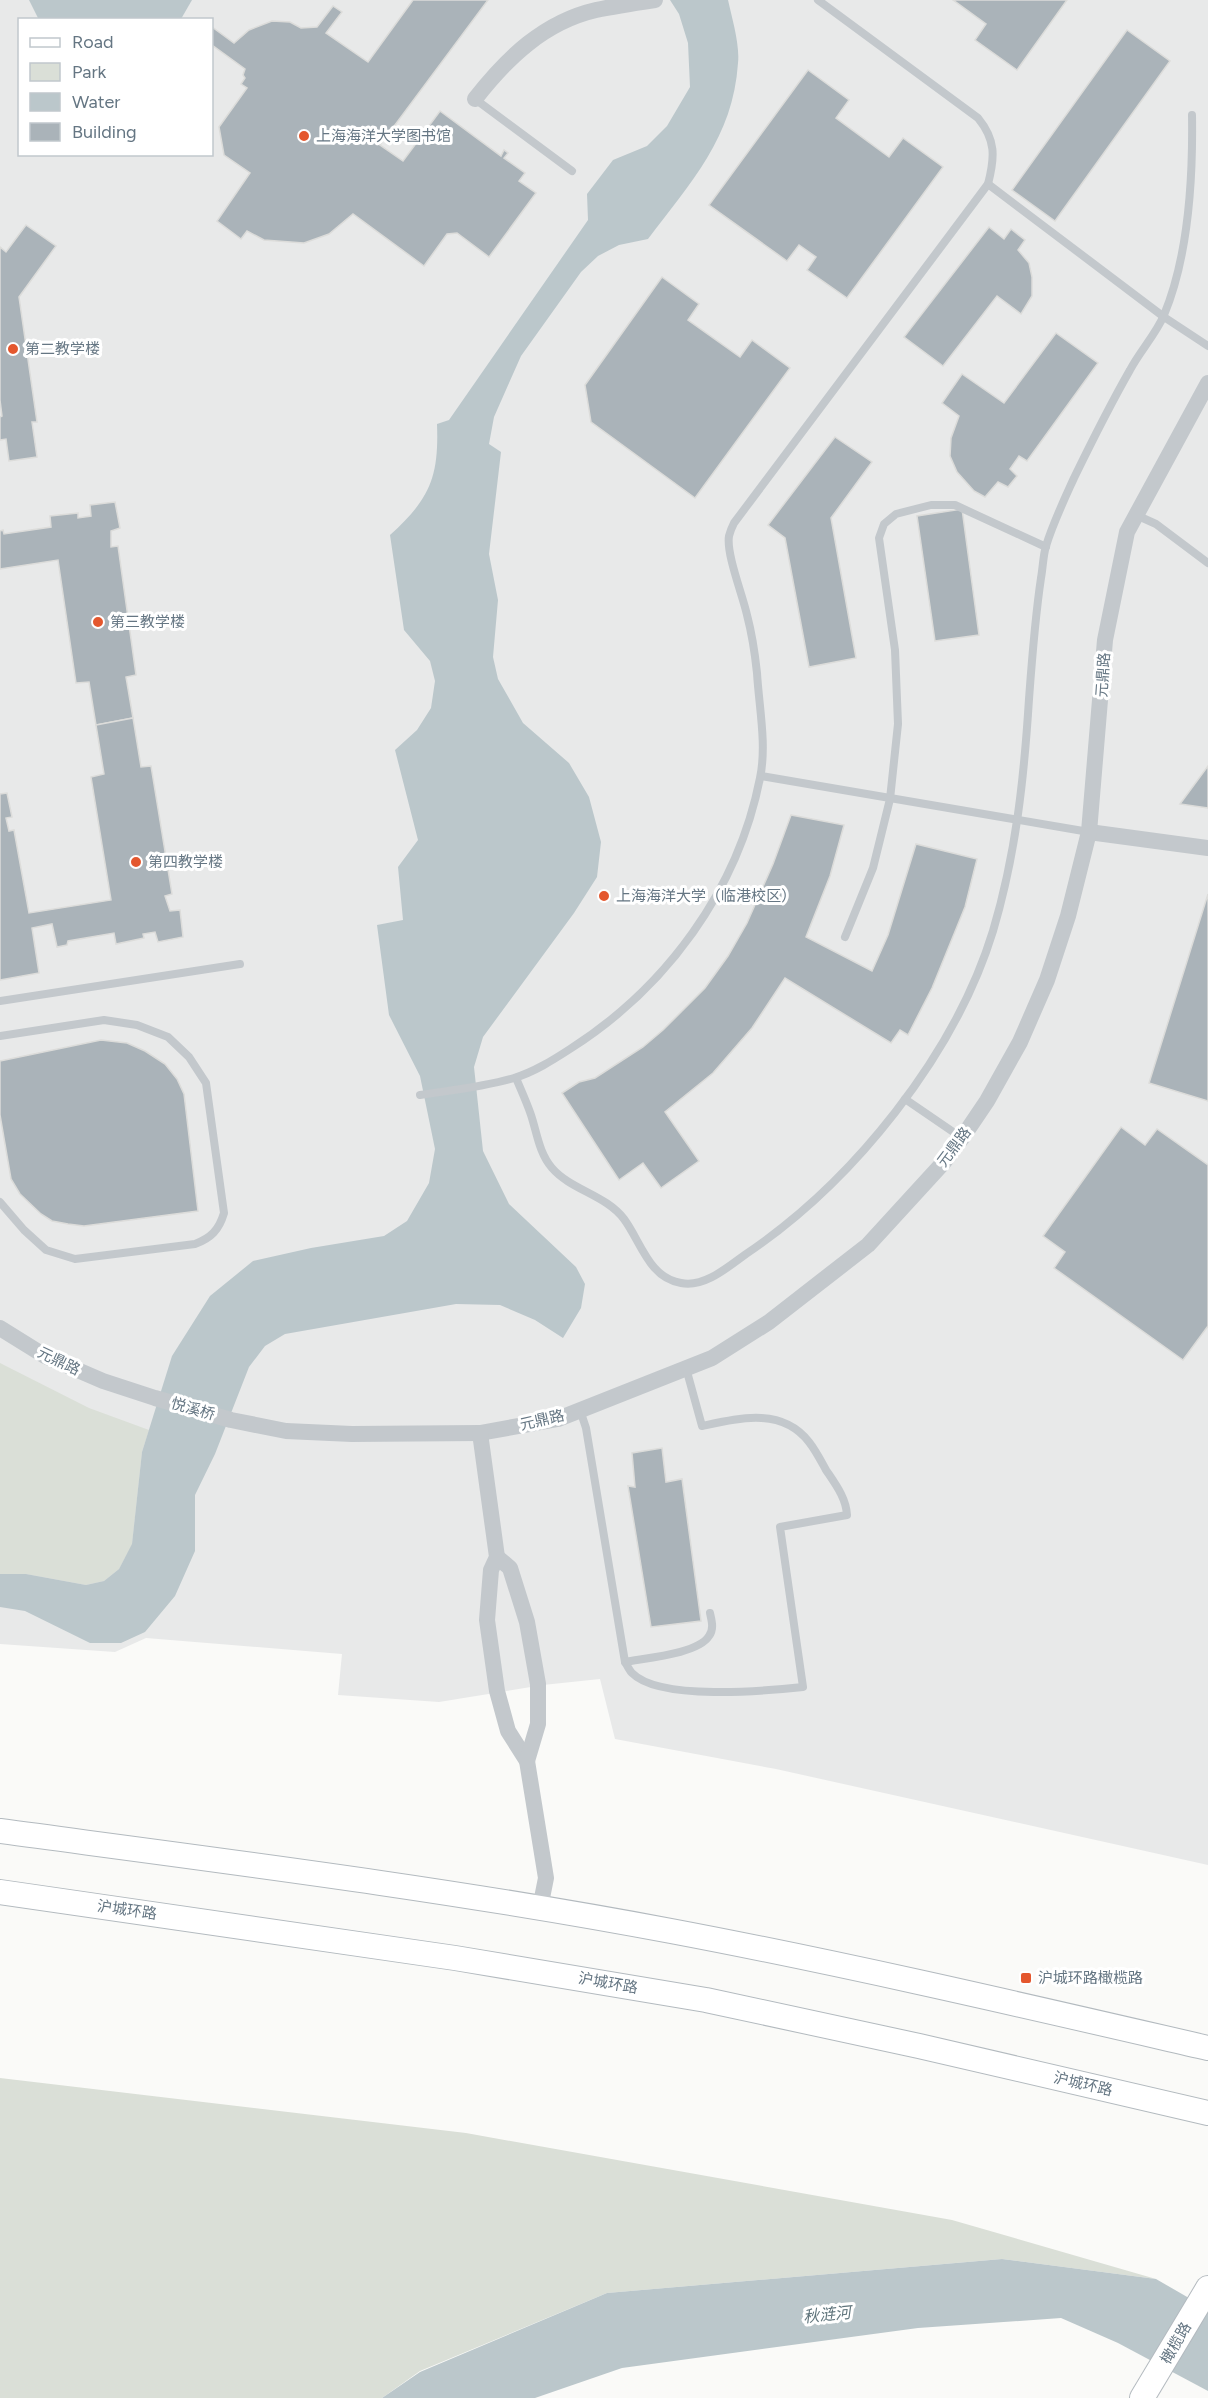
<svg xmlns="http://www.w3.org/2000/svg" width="1208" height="2398" font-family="Figtree,'Noto Sans SC',sans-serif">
	<rect width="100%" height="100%" fill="#fafaf8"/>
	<!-- built -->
	<path fill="#e8e9e9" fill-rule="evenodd" d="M0,0H1208V1865L776,1769L615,1739L600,1679L543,1685L439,1702L338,1695L342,1654L146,1638L115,1652L0,1644ZM20,20H212V154H20Z"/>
	<!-- green -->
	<g fill="#dadfd7">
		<path d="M0,1363L89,1408L149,1430L142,1452L132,1545L119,1569L104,1581L86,1585L26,1574H0Z"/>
		<path d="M0,2078L466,2133L952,2220L1156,2279L1002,2259L607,2293L420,2371L382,2398H0Z"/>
	</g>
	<!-- water -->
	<g fill="#bbc7cb">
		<path d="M29,0H192L181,19L39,20Z"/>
		<path d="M670,0H728C732,18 740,45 738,63C733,138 691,182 648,239L619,245L598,256L581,272L521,356L494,417L489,444L501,452L489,554L498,600L493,657L498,679L523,723L569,763L589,797L601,842L597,877L574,913L483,1037L474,1067L483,1151L509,1204L576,1267L585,1284L581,1308L563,1338L535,1320L500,1305L456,1304L285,1334L265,1346L249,1367L215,1454L195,1495V1551L175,1596L145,1632L121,1643H90L25,1611L0,1607V1574H26L86,1585L104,1581L119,1569L132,1544L142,1452L172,1356L210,1296L253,1261L311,1248L384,1236L407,1221L429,1183L435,1149L420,1076L389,1015L377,925L403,920L398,867L418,840L395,750L417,730L431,708L435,681L430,661L404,630L390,535C430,499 439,477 437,424L449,420L588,220L587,194L613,160L647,146L667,126L690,87L688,43L679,14Z"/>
		<path d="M1002,2259L1156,2279L1208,2309V2391L1118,2343L1061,2318L918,2328L622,2368L535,2398H382L420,2372L607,2293Z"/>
	</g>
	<!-- building -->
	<g fill="#aab3b9" stroke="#dcdcda" stroke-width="1.5">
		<path d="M413,0H488L380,145L403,161L440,111L501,156L504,150L508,153L504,158L525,173L519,181L536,193L489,257L457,233L447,234L424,266L353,214L329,234L304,243L264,240L247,231L241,239L217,221L250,173L224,155L219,127L247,88L241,84L245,78L243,75L245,69L212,45V27L234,43L249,30L272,21L290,22L301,28L317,27L333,6L342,12L326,33L368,62Z"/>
		<path d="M953,0H1067L1017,70L975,40L986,24Z"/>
		<path d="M1127,30L1170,61L1055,221L1012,190Z"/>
		<path d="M808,70L849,100L836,118L889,157L903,138L943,167L847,298L807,270L816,257L799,245L787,261L709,205Z"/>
		<path d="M26,225L56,246L19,297L37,422H32L37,457L9,461L6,439L0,440V417L2,416L0,400V247L6,252Z"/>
		<path d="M989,227L1004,239L1011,229L1025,240L1018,250L1029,263L1032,277V296L1021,314L997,296L943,366L904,337Z"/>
		<path d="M662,277L699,304L688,320L740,357L752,340L790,368L695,498L591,422L585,385Z"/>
		<path d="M1056,333L1098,363L1027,461L1019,456L1010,469L1017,476L1008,487L998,482L985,497L974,491L957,472L950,456L951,438L959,416L942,403L962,374L1004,403Z"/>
		<path d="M835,437L872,462L831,518L856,658L809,667L785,538L768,525Z"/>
		<path d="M115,502L120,528L111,531V547L118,546L136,675L126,677L133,718L96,725L89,682L76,683L58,560L0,569V531L3,530L4,534L51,527L50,516L78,513V518L91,516L90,505Z"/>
		<path d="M962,509L979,635L935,641L917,516Z"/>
		<path d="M133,718L141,767L151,766L172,894L165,896L170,911L180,910L183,937L158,942L155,932L143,934L144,938L116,944L114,933L68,941L67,945L57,947L52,924L32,928L39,973L0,980V794L7,793L12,817L6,818L9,831L14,830L29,913L111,900L91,777L104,774L96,725Z"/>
		<path d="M1208,766V808L1180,804Z"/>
		<path d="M791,815L844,825L830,876L806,937L872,971L888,935L916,844L977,859L965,907L932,988L908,1035L900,1030L891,1043L785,978L752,1028L713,1073L665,1112L699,1161L661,1188L643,1163L619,1180L562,1093L579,1082L595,1078L643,1047L663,1030L705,988L728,956L747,923L773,864Z"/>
		<path d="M1208,894V1101L1149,1083Z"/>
		<path d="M101,1040L127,1043L145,1051L165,1064L177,1079L184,1094L198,1211L84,1226L68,1224L52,1221L41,1214L20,1194L11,1179L0,1115V1061Z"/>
		<path d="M1121,1127L1145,1145L1157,1129L1208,1165V1326L1183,1360L1054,1268L1065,1252L1043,1236Z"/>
		<path d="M662,1448L666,1482L682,1479L701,1621L651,1627L628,1486L635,1487L632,1453Z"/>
	</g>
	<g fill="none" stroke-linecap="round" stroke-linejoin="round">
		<!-- secondary casing -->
		<g stroke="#b3babf" stroke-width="26">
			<g id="secondary">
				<path d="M0,1831C224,1861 449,1889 671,1931C851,1965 1030,2007 1208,2048"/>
				<path d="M0,1892L455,1958L706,2000L919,2046L1208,2113"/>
				<path d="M1142,2398L1208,2288"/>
			</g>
		</g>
		<!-- service -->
		<g stroke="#c3c8cc" stroke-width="8">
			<path d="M475,99L572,171"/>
			<path d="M988,184L1164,317L1208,346"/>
			<path d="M1136,515L1156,524L1208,563"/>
			<path d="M761,776L1089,832"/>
			<path d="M845,937L873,868L890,799L898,724L895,650L879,538L884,524L896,514L931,505H955L1046,547"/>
			<path d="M0,1001L240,964"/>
			<path d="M0,1036L104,1020L137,1025L168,1037L189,1057L206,1083L224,1213C219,1230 211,1238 195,1244L75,1259L46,1250L24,1230L0,1202"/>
			<path d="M516,1078C521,1090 527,1103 531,1115C537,1133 539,1153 552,1168C571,1190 606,1195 624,1219C641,1242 649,1278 681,1283C704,1288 728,1267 746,1254C853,1182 955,1055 993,931C1016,854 1024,778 1029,699C1032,658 1035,618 1041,578C1043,567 1043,556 1046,546C1053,523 1064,500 1074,478C1092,441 1110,405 1130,370C1140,351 1156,334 1164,315C1189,255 1193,179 1192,115"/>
			<path d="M420,1095C452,1090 484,1087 514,1078C534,1072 553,1060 570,1049C666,988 738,890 760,778C767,745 759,707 757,673C755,654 752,634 747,615C743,596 726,554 729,536C730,532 732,527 734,523L988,184C995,157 996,140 978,118L818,0"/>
			<path d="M905,1099L962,1138"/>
			<path d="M580,1410L586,1428L625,1662C627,1665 629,1670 632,1673C659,1701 766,1691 803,1687L780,1527L847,1515C846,1498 836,1485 826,1470C821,1461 816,1451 809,1442C782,1407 739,1418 702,1426L686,1368"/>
			<path d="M625,1662C645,1658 698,1654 709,1636C714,1629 712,1622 710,1613"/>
		</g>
		<!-- minor -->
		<g stroke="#c3c8cc" stroke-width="16">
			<path d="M475,99C507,58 544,22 596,10C615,6 635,3 655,0"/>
			<path d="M1089,832L1208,848"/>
			<path d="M0,1328L45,1356L103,1381L155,1398L231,1420L286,1431L352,1434L480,1433L558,1419L712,1358L769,1322L868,1245L944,1162L962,1138L987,1101L1020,1042L1047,980L1068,916L1089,832L1105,640L1127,532L1208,383"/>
			<path d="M480,1433L497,1557L491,1570L487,1620L497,1691L508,1731L527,1761L546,1878L540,1908"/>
			<path d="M497,1557L510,1568L527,1622L538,1684V1724L527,1761"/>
		</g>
		<!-- secondary -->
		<use href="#secondary" stroke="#fff" stroke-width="24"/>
	</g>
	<!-- markers -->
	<g fill="#e4572e" stroke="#fff" stroke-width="2">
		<circle cx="304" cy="136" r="6"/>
		<circle cx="13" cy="349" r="6"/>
		<circle cx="98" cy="622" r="6"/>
		<circle cx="136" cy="862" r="6"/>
		<circle cx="604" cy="896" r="6"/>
		<rect x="1020" y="1972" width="12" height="12" rx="3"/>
	</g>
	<g text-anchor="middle" stroke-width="6" stroke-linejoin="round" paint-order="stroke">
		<!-- poi labels -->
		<g font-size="15" fill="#657683" stroke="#fff" text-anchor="start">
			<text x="316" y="141">上海海洋大学图书馆</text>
			<text x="25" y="354">第二教学楼</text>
			<text x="110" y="627">第三教学楼</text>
			<text x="148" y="867">第四教学楼</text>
			<text x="616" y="901">上海海洋大学（临港校区）</text>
			<text x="1038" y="1983">沪城环路橄榄路</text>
		</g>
		<!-- street labels -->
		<g font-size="15" fill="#657683" stroke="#fff">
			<text transform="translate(1103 675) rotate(-86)" y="5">元鼎路</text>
			<text transform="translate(954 1147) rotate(-53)" y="5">元鼎路</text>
			<text transform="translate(59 1361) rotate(26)" y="5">元鼎路</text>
			<text transform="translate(193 1409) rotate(16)" y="5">悦溪桥</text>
			<text transform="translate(542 1420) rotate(-13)" y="5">元鼎路</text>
			<text transform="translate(127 1910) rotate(8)" y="5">沪城环路</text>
			<text transform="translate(608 1983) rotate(10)" y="5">沪城环路</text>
			<text transform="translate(1083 2084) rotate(13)" y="5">沪城环路</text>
			<text transform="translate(1176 2343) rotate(-60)" y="5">橄榄路</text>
		</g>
		<!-- water labels -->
		<g font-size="16" font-style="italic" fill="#60757c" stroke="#fff">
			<text transform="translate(827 2314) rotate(-6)" y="6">秋涟河</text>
		</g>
	</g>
	<!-- legend -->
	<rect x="18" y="18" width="195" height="138" fill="#ffffff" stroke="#c1c8cd" stroke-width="1.5"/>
	<rect x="30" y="38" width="30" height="9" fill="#ffffff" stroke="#c1c8cd" stroke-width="1.5"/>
	<text x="72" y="48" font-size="18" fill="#657683">Road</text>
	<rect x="30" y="63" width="30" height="18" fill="#dadfd7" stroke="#c1c8cd" stroke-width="1.5"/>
	<text x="72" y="78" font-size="18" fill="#657683">Park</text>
	<rect x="30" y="93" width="30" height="18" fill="#bbc7cb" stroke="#c1c8cd" stroke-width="1.5"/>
	<text x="72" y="108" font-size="18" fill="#657683">Water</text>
	<rect x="30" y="123" width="30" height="18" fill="#aab3b9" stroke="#c1c8cd" stroke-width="1.5"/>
	<text x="72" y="138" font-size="18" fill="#657683">Building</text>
</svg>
